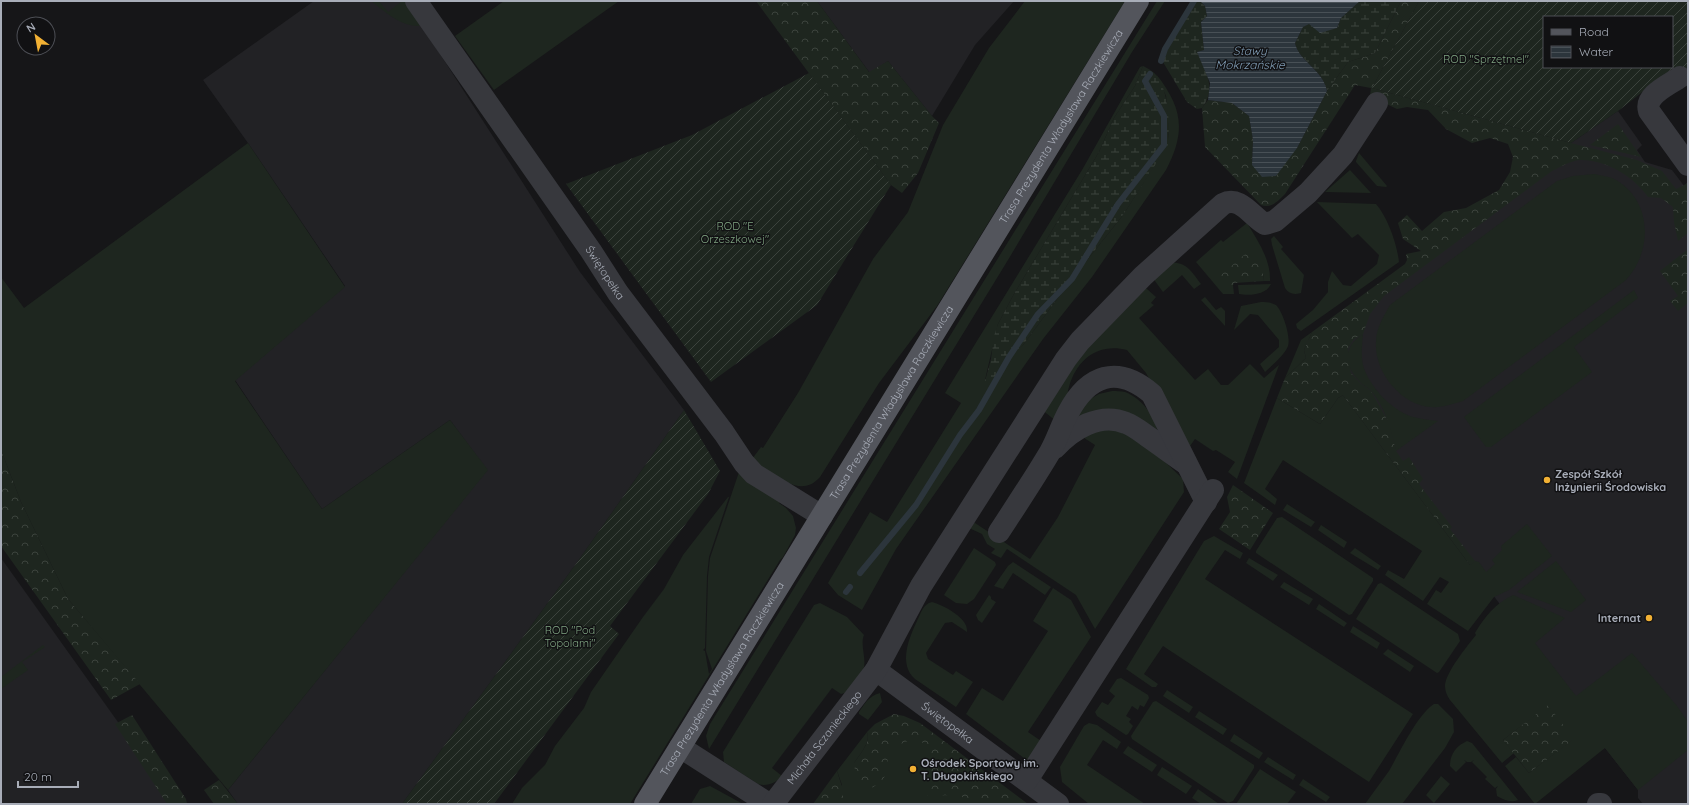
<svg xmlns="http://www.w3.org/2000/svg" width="1689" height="805" font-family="Quicksand,sans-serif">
	<defs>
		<pattern id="forest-crowns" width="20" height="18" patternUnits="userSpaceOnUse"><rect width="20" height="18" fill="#1e261f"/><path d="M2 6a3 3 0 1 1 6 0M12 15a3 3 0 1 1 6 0" fill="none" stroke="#3c433d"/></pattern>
		<pattern id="wetland-marsh" width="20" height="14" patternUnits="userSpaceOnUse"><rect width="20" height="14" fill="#1e261f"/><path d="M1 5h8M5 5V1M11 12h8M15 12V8" fill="none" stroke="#3c433d"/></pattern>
		<pattern id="garden-furrows" width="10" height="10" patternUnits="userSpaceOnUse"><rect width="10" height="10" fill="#1e261f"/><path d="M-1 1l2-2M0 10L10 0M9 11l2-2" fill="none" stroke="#3c433d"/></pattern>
		<pattern id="water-rules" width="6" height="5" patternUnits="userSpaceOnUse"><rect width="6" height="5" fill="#2c353c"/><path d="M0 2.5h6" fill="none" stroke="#485056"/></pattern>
	</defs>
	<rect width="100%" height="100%" fill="#161618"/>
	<!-- built -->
	<g fill="#222225">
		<path d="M314,1H406L580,272L684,410L578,561L402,804H238L228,790L487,470L450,420L322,509L235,380L345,286L248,143L203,80Z"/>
		<path d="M817,1H1014L975,45L932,116L888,61L870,73Z"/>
		<path d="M1618,111L1642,145L1637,150L1645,162L1672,170L1688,191V804H1643L1638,798V790L1605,748L1499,603L1304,343L1571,143Z"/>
		<path d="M1,558L140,753L173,804H1Z"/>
	</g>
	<!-- grass -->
	<g fill="#1e261f">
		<path d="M371,1H379L388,12L402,1H409L422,23L419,26C402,27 384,11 371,1Z"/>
		<path d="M504,1H619L494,90L455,36Z"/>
		<path d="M1025,1H1125L937,306L879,383L820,477C805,494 789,484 773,475C769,473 762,470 760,466C759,465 758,463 757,461L752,459L761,447L763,448L798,393L873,259L908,212L943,125L989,48Z"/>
		<path d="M1157,1H1165L1132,52L1008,260L709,749L706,736L710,724Z"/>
		<path d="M1143,66L1135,86L1114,118L1099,152L1014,294L998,324L985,380L1023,345L1072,279L1123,215L1167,145L1169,134L1166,96L1156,74C1183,108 1186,132 1166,170L1092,277L1043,339L896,549L862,610L838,595L828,583L870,512L887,522L961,403L945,393L1082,170L1140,67Z"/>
		<path d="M248,143L345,287L235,381L322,509L450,420L488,470L228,790L68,599L21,502L1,450V277L24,308Z"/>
		<path d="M1359,153L1387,186L1386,187L1377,186L1356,162V161Z"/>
		<path d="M1350,170L1371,193L1325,192Z"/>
		<path d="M1594,174C1599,175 1606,176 1612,178C1652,197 1654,250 1626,280L1463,401C1453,404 1441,408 1430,407C1400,404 1374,371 1376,342C1376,328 1384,316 1390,305L1557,181L1573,176Z"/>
		<path d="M1317,202L1376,204C1388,218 1397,244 1399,262L1301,331L1297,328L1296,324L1313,310L1328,292V282L1332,271L1343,285L1351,286L1377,264L1379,255L1358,234L1352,238Z"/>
		<path d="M1247,223C1258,241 1271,260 1270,281H1264L1263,273L1226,285H1233L1234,294H1223L1196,262L1221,240L1223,242Z"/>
		<path d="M1274,236L1283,247L1281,249L1304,275L1301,293C1294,295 1289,294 1285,288L1272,245L1271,239Z"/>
		<path d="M1170,263C1186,261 1192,272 1201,284L1194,289L1182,275L1163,292L1155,281V277Z"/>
		<path d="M1271,284C1266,295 1249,296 1239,294L1238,285Z"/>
		<path d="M1144,288L1147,289L1156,297L1151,303L1154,305L1139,318L1195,380L1208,369L1221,385H1228L1250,364L1264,378L1279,365L1237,479L1228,472L1235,462L1216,450L1213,451L1195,439L1190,446L1181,435L1146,373L1127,350C1098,343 1077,359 1069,387C1067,392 1068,397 1067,402C1064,409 1060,415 1056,421L1041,409L1054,383Z"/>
		<path d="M1634,290L1638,298L1574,347L1592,372L1491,447H1486L1464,417Z"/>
		<path d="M1205,297L1216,310L1221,307L1225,311V326L1201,300Z"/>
		<path d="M1261,302C1266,302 1271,302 1276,305C1283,312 1291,337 1288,346C1284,356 1272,365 1265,372L1260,364L1279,347V340L1258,315L1250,314L1234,330L1241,306Z"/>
		<path d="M1312,332L1304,350L1306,358L1285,378L1301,340Z"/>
		<path d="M1363,334C1362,345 1360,360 1365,371C1373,390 1393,411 1413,417C1421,419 1430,420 1438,421L1396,451C1391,431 1386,409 1372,392C1369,388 1363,386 1360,382C1344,365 1342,347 1363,334Z"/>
		<path d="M1112,391C1116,391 1121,391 1125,392C1139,397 1154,414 1157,429L1155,431L1081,424L1077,406L1099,394Z"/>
		<path d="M1343,395L1470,565L1475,561L1479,562L1486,572L1495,564L1492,560L1502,550L1501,546L1527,524L1552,556L1509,590L1494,597L1468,631L1427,604L1436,590L1441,593L1449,582L1440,577L1423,601L1385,575L1388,570L1404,579L1422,551L1283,460L1265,489L1277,499L1275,505L1244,483L1277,398L1320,424L1338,398Z"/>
		<path d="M1100,424L1141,439L1183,479L1184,492L1095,629L1076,595L1007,549L1001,558L991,553L995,549L987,544L982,534L969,528L971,521L975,523L1030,559L1058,517L1095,445L1078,434Z"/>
		<path d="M739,472L779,502V503L786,508L793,516L796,528L795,535L783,557L780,560L630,804H512L522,788L545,765L555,746L584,708L591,692L643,617L664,589L683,555L728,497H729L709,557L707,576L705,648L703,650L705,651L709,674L712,669L706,651L708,576L710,558Z"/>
		<path d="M1287,504L1315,522L1311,527L1283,510Z"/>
		<path d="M1282,517L1373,578V581L1352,614L1349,615L1256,553V551L1277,518Z"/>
		<path d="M1321,525L1347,542L1344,548L1318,530Z"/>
		<path d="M1214,536L1243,553L1240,559L1225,550L1205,579L1413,714L1369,782L1163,646L1144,674L1158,684L1156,687H1152L1126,669L1204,541Z"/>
		<path d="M974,548L995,562L996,565L974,599L967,604L956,603L944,595Z"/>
		<path d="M1355,548L1381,566L1378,570L1350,553Z"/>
		<path d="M1249,558L1278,575L1273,581L1246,563Z"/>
		<path d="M1556,561L1586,600L1571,612L1517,592Z"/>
		<path d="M1013,562L1051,587L1045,595L1013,573L1003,589L994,586L1008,566Z"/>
		<path d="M1284,582L1313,599L1309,605L1280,587Z"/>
		<path d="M1381,583L1458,634L1460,641L1439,672L1437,673L1356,619L1378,584Z"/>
		<path d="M1053,588L1071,600L1091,637L1028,732L1044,743L1029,762L966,714L982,688L1003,701L1048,631L1033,621Z"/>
		<path d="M989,595L991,597V599L996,602L982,623L978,620L976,615Z"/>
		<path d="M1513,595L1565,618L1535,643L1576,696L1632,653L1677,706L1688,722V750L1638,790L1605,748L1535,804L1505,766L1516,757L1529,773L1573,739L1548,706L1503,740L1514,753L1502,763L1450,700C1447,696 1445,691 1445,686C1445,673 1468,645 1476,635L1475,633C1485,616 1495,604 1513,595Z"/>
		<path d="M932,602C943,605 969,618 967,632L952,622L945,623L926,653L928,659L953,675L956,671L973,682L956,707L915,679C898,664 909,638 917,621C921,613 923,604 932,602Z"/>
		<path d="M820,603L847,617L864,635C860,644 866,657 864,667C862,676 851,686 845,693L841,694L832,688L772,768L782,776C776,783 767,787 758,784L724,762L723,752L814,605Z"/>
		<path d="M1319,604L1347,623L1344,627L1316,609Z"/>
		<path d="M1353,626L1380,643L1377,649L1350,632Z"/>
		<path d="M43,645L45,647L22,662L28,670L1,689V677Z"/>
		<path d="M1388,649L1414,666L1410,672L1383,654Z"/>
		<path d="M1121,678L1148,695L1149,698L1144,707L1140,705L1138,710L1132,706L1126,716L1131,719L1129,722L1133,726L1128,734L1126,735L1097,716L1095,712L1102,702L1108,705L1115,696L1109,691L1117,679Z"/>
		<path d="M1167,690L1193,707L1189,713L1163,696Z"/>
		<path d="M880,693L882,702L868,720L859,714V712C865,703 869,696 880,693Z"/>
		<path d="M1156,701L1254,765V768L1233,801L1228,803L1132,739L1131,736L1153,702Z"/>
		<path d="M1434,704H1438L1453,719L1454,732L1445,748L1402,804H1365C1373,793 1381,782 1389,771C1400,752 1417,715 1434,704Z"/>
		<path d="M1199,711L1227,729L1223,735L1195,717Z"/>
		<path d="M1089,723L1097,725L1121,742L1117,749L1103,740L1087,765L1145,804H1089L1062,782L1060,767L1084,726Z"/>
		<path d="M917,728L1020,804H828L842,785L837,771L867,732C871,743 859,755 854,763Z"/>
		<path d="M1234,734L1263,753L1259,759L1230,741Z"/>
		<path d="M1467,741L1472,743L1518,800C1511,803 1504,800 1497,796L1496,789L1498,786L1495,788L1485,779L1487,777L1472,762L1474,760L1471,762H1467L1464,760L1466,762L1456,772L1450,766C1450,754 1456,746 1467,741Z"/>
		<path d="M1128,746L1157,765L1152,772L1123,753Z"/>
		<path d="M1268,757L1296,775L1293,780L1264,762Z"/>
		<path d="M1162,767L1192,786L1186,794L1157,775Z"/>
		<path d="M1260,769L1296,792L1287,804H1236Z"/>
		<path d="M1441,776L1450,784L1434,803L1426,795Z"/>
		<path d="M1303,779L1330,797L1326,802L1299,785Z"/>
		<path d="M710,786L743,804H691L700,789Z"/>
		<path d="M1198,789L1219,804H1201L1192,798Z"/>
	</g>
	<!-- forest -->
	<g fill="url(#forest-crowns)">
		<path d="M756,1H817L869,72L888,61L932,116L939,123L918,173L902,193L891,185Z"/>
		<path d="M1401,1H1419L1372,88L1571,143L1637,160L1662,171L1676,189L1688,183V233L1678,241L1674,222L1673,207L1661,198L1648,197C1634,177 1607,160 1581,160C1571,160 1561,167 1552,171L1384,296L1370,314L1363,334L1354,339L1348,348V356L1351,373L1361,384L1371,391L1389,423L1396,451L1403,461L1409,457L1423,479L1419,484L1452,527L1450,529L1475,561L1470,565L1343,395L1338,398L1320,424L1277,398L1285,378L1306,358L1304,350L1312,332L1405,264L1407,260L1406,254L1421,251L1403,239L1398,223L1407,215L1422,231L1444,212L1466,208L1499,190L1510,172L1513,157L1508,144L1490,138L1472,143L1446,129L1428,110L1407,107L1397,109L1370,96L1371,88L1355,85L1285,194C1278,201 1271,209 1261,205L1205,147L1202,108L1208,100L1232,103L1249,116L1253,140L1252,165L1297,148L1327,91L1348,62L1375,53Z"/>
		<path d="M1618,124L1641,157L1590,145Z"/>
		<path d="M1251,249L1263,273L1264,281L1234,283L1233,285H1226L1220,276Z"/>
		<path d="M1688,249V303L1678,311L1670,301L1678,296L1660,271Z"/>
		<path d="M1,450L21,502L68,599L140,684L111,700L1,546Z"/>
		<path d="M1233,485L1273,513L1250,550L1219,529L1230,512L1227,497Z"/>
		<path d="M1548,705L1574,739L1529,773L1503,740Z"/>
		<path d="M894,714L904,716L920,723L1028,804H981L968,798L950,795L928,796C910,768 942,762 920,740L912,739L890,749C884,766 893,778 871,788C855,782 856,778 854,763C859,755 871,743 867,732L875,724Z"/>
		<path d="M132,715L186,799L187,804H167L115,724Z"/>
		<path d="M837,771L843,790V804H813Z"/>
		<path d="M219,780L238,804H214L204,790Z"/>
	</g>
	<!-- wetland -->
	<g fill="url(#wetland-marsh)">
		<path d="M1194,1H1200L1205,6L1207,16L1201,22L1204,50L1197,52C1206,72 1217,89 1202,108L1197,109L1187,102L1163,62L1165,49Z"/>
		<path d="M1360,1H1401L1375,53L1348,62L1327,91C1323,69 1299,62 1295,43L1303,27L1309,23C1318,29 1327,30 1337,28L1341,18Z"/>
		<path d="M1143,66C1147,68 1153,71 1156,75C1169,90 1170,126 1168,145L1123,215L1072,279L1023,345L992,381H985L991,359L994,336L998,324L1014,294L1099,152L1114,118L1135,86Z"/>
	</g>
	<!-- garden -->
	<g fill="url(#garden-furrows)" fill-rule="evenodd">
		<path d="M1419,1H1688V88L1673,68L1618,111L1571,143L1372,88ZM1544,17H1672V67H1544Z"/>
		<path d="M809,73L891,185L817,305L711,382L566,184L692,135Z"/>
		<path d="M684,410L720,471L708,494L610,626L619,634L494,804H402L578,561Z"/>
	</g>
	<!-- water -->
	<path fill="url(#water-rules)" d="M1200,1H1360L1341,18L1337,28L1320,33L1309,24L1303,27L1295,43C1299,62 1323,69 1327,91L1297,148L1276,176L1262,177L1252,165L1253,140L1249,116L1232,103L1208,100L1210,83L1197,52L1204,50L1201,22L1207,16L1205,6Z"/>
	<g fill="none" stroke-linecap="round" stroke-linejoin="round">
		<!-- stream -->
		<g stroke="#2c353c" stroke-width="6">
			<path d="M1161,61L1165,49L1194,1"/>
			<path d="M860,573L916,505L960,435L979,410L1009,357L1038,314L1072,279L1118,204L1164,145V116L1145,81L1150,74"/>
			<path d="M846,592L850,587"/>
		</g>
		<!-- minor -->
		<g stroke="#37383d" stroke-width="22">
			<path id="s1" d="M416,1L591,251L618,293L724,433L744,463L754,474L822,516"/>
			<path d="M1680,77C1669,85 1644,95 1649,111L1688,165"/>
			<path d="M1055,448C1072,429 1100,412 1126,423C1134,426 1140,431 1147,436C1160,445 1172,454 1185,463"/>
			<path d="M999,532C1016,506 1034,479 1050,452C1057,440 1061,426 1068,413C1088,375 1117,364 1152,394L1206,502"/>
			<path id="s2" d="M876,670L1058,804"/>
			<path d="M680,747L769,804"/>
			<path d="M1027,780L1213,490"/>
			<path id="s3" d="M773,804L876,670L921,586L1066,359L1080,341L1143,276L1223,204C1240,195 1252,217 1265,224L1275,221L1308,193L1343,155L1377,103"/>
			<path d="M1598,804H1601"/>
		</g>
		<!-- major -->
		<path stroke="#53555c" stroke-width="22" id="s4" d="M645,804L1138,1"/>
	</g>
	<!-- markers -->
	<g fill="#f2b134" stroke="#111113" stroke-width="1.5">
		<circle cx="1547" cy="480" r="4"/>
		<circle cx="1649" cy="618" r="4"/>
		<circle cx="913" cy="769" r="4"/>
	</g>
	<g text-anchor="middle" stroke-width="3" stroke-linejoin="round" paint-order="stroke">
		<!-- park labels -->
		<g font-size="11" fill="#7fa381" stroke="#111113">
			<text x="1486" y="63">ROD "Sprzętmel"</text>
			<text x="735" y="230">ROD "E<tspan x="735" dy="13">Orzeszkowej"</tspan></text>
			<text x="570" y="634">ROD "Pod<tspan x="570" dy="13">Topolami"</tspan></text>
		</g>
		<!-- street labels -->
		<g font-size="11" fill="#a8adb8" stroke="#111113">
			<text dy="4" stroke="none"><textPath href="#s4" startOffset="795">Trasa Prezydenta Władysława Raczkiewicza</textPath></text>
			<text dy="4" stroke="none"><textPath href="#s1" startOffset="331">Świętopełka</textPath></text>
			<text dy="4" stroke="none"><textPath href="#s4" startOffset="471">Trasa Prezydenta Władysława Raczkiewicza</textPath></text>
			<text dy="4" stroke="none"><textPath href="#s4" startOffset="147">Trasa Prezydenta Władysława Raczkiewicza</textPath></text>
			<text dy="4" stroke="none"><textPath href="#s2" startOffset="89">Świętopełka</textPath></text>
			<text dy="4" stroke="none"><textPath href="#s3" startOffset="84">Michała Sczanieckiego</textPath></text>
		</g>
		<!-- poi labels -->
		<g font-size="11" font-weight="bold" fill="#a8adb8" stroke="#111113" text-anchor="start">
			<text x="1555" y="478">Zespół Szkół<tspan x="1555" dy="13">Inżynierii Środowiska</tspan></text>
			<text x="1641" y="622" text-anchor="end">Internat</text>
			<text x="921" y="767">Ośrodek Sportowy im.<tspan x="921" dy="13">T. Długokińskiego</tspan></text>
		</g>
		<!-- water labels -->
		<g font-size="12" font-style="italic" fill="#7f9bb3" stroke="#111113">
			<text x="1250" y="55">Stawy<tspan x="1250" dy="14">Mokrzańskie</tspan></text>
		</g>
	</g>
	<!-- border -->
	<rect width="1689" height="805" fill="none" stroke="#a8adb8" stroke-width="4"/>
	<!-- legend -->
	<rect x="1543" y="16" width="130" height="52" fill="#111113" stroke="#4d4f55"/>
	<rect x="1551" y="29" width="20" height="6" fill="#53555c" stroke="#4d4f55"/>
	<text x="1579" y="36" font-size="12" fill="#a8adb8">Road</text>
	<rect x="1551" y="46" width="20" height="12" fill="url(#water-rules)" stroke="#4d4f55"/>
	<text x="1579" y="56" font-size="12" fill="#a8adb8">Water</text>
	<!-- north arrow -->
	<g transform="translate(36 36) rotate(328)"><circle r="19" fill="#111113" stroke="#4d4f55"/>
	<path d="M0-3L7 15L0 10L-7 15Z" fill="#f2b134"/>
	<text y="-6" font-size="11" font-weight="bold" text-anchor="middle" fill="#a8adb8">N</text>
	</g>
	<!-- scale -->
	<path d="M18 781v6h60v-6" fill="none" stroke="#a8adb8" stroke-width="2"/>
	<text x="24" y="781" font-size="12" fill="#a8adb8" stroke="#111113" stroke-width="3" paint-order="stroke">20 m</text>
</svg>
